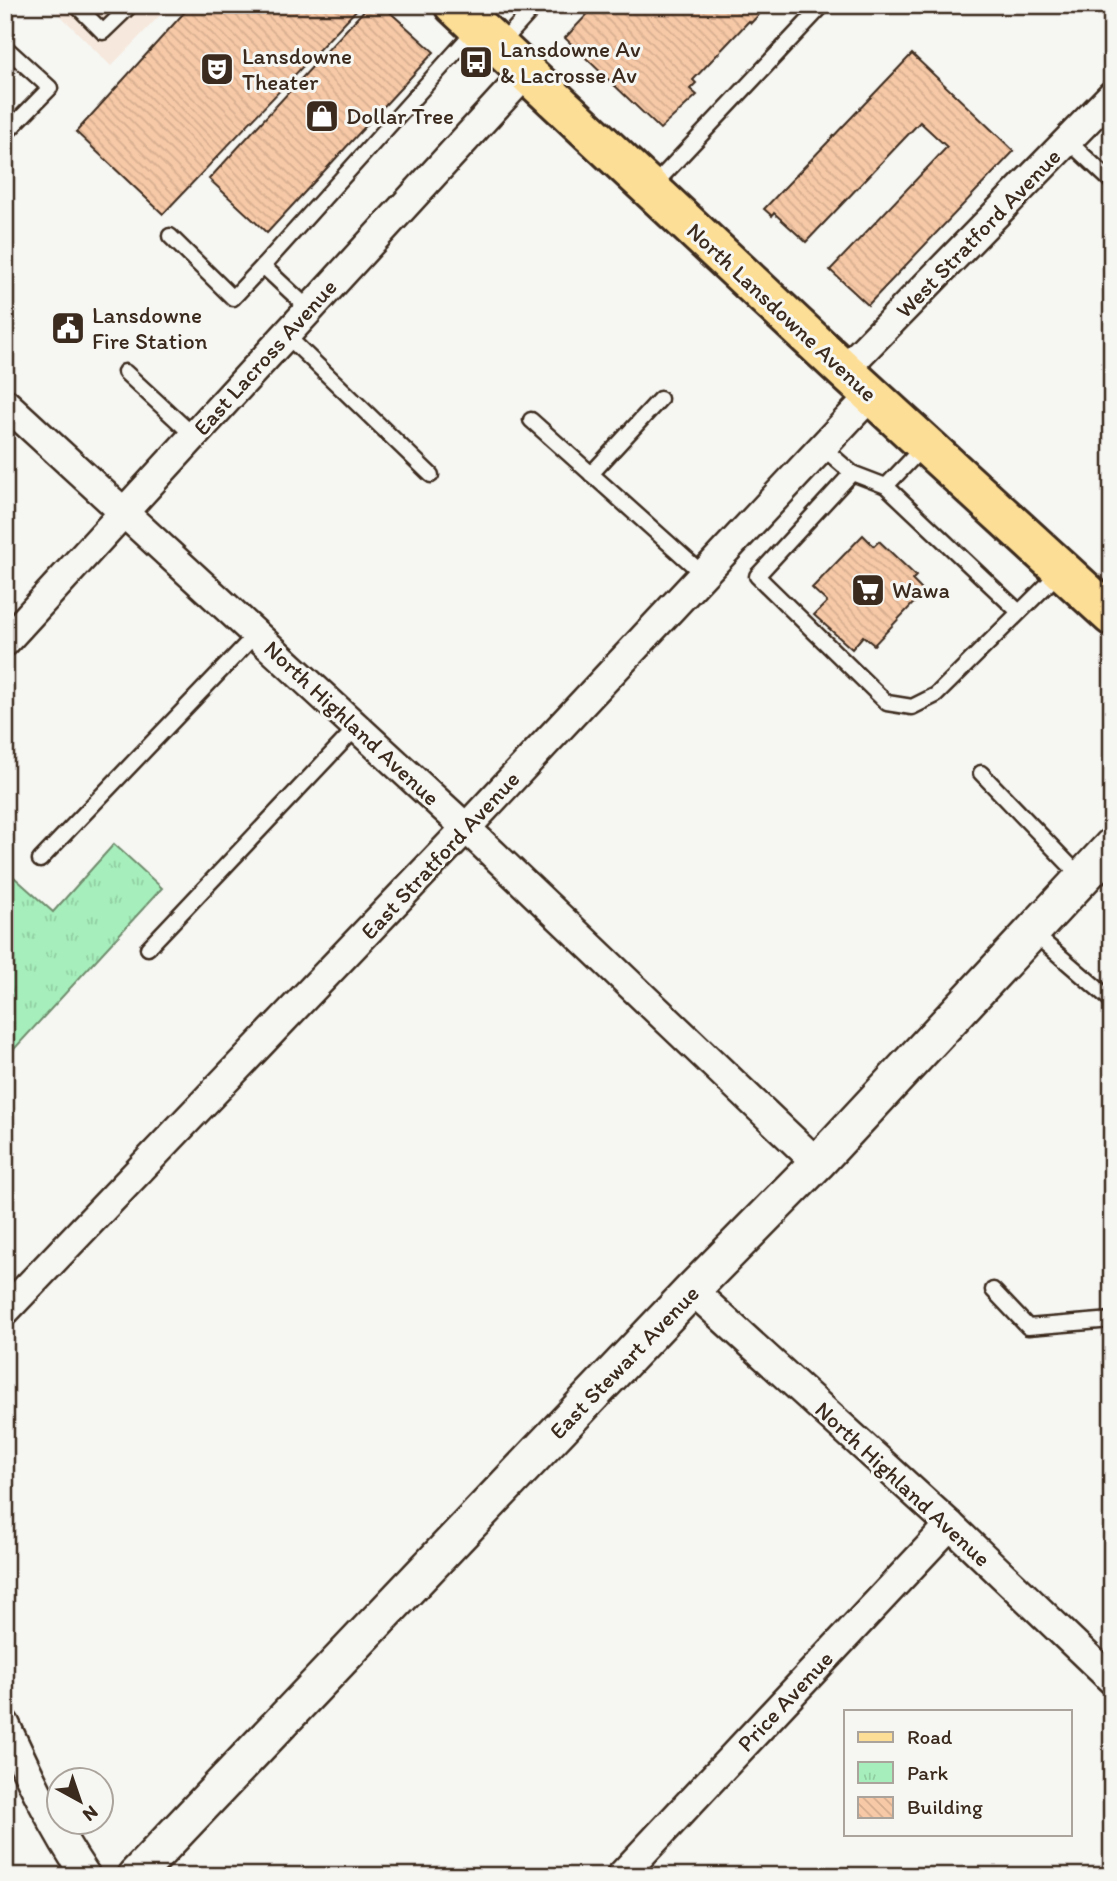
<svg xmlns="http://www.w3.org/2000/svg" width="1117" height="1881" font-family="Itim,sans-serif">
	<defs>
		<pattern id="park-tufts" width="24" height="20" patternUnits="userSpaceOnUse" patternTransform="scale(1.75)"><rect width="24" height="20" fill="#a6efbc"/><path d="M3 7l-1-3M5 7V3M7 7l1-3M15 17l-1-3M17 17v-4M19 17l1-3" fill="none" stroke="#90cda1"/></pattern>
		<pattern id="building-back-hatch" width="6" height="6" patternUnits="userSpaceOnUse" patternTransform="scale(1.75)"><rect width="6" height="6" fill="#f7c9a7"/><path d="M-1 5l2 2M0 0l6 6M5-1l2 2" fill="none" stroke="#d5ad8f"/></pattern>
	</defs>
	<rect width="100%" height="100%" fill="#f6f6f2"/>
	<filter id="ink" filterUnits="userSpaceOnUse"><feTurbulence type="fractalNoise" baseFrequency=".0143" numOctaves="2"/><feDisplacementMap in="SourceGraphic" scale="14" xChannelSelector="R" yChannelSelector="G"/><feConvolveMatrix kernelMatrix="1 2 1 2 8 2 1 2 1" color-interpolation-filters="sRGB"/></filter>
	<g filter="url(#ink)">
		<!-- built -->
		<path fill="#f6e8dc" d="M50,5H170L111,66Z"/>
		<!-- park -->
		<path fill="url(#park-tufts)" stroke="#708c6d" stroke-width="2" d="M114,844L162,888L5,1059V869L53,912Z"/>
		<!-- building -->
		<g fill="url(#building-back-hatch)" stroke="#3b2a1e" stroke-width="2">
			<path d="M191,5H361L163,214L76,132Z"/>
			<path d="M369,5H382L434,52L267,233L209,179Z"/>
			<path d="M596,5H768L751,23L749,21L693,80L696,83L690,89L697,95L660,129L565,38Z"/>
			<path d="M912,54L1014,151L868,305L830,270L947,147L920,122L806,242L774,213L772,216L764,209Z"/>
			<path d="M863,535L874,546L879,541L916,576L912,580L924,592L874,645L863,636L852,649L814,615L827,602L812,588Z"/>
		</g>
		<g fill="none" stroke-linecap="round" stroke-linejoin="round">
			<!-- service casing -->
			<g stroke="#3b2a1e" stroke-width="19">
				<g id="service">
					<path d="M76,5L103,32L131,5"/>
					<path d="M499,46L536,5"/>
					<path d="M5,47L50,88L5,134"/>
					<path d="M1067,140L1112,182"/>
					<path d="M651,188L823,5"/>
					<path d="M170,236L233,298L263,266L309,309"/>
					<path d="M263,266L477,28"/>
					<path d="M286,335L431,475"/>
					<path d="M125,372L194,436"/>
					<path d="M531,420L704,575"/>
					<path d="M822,447L852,473L886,486L1019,612"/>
					<path d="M852,473L757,576L887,703L912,707L936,695L1060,572"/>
					<path d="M591,474L660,399"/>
					<path d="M886,486L924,446"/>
					<path d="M981,773L1081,877"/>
					<path d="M40,860L255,635"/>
					<path d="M1032,932L1112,1001"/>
					<path d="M148,948L356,728"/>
					<path d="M993,1290L1028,1327L1112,1320"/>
				</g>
			</g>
			<!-- minor casing -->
			<g stroke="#3b2a1e" stroke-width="33">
				<g id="minor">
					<path d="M844,370L1112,95"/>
					<path d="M5,403L466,828L817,1163"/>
					<path d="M5,642L526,73"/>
					<path d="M692,1290L950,1525L1112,1680"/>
					<path d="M5,1311L466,828L871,395"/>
					<path d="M5,1724C29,1776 53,1828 86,1876"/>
					<path d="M621,1876L950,1525"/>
				</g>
			</g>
			<!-- tertiary casing -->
			<g stroke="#3b2a1e" stroke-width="40">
				<path id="tertiary" d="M135,1876L692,1290L817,1163L1112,846"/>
			</g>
			<!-- primary casing -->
			<g stroke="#3b2a1e" stroke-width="44">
				<path id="primary" d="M454,5L844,370L1112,616"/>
			</g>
			<!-- service -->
			<use href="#service" stroke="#f6f6f2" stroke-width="14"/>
			<!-- minor -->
			<use href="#minor" stroke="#f6f6f2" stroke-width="28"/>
			<!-- tertiary -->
			<use href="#tertiary" stroke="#f6f6f2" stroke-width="35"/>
			<!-- primary -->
			<use href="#primary" stroke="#fdde96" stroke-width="38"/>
		</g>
	</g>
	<!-- icons -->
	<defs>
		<g id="bus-square" transform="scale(1.75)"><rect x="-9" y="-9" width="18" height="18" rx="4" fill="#3b2a1e" stroke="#f6f6f2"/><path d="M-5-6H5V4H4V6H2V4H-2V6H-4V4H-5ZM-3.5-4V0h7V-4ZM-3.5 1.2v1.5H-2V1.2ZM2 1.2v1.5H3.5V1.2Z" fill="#fff"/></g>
		<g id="theatre-square" transform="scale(1.75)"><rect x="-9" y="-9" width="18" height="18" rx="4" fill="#3b2a1e" stroke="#f6f6f2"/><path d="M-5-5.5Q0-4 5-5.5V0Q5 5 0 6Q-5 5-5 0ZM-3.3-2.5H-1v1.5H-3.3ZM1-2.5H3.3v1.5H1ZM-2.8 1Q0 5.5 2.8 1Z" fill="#fff"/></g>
		<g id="shop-square" transform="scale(1.75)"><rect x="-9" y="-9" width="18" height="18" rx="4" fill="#3b2a1e" stroke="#f6f6f2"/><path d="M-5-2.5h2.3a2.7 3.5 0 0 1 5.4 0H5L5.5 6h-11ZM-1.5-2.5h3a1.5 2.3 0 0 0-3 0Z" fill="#fff"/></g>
		<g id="civic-square" transform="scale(1.75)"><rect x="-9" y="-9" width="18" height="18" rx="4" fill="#3b2a1e" stroke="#f6f6f2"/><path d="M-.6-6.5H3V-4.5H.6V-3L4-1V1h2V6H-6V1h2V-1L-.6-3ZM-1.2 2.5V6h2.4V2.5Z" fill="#fff"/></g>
		<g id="supermarket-square" transform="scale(1.75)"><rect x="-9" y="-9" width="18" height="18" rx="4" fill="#3b2a1e" stroke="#f6f6f2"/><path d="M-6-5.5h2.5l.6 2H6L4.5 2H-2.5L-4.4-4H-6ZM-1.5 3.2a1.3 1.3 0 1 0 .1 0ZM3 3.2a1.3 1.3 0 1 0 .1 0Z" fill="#fff"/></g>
	</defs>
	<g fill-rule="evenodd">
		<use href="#bus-square" x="476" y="62"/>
		<use href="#theatre-square" x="217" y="69"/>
		<use href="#shop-square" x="322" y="116"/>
		<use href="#civic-square" x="68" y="328"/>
		<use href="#supermarket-square" x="868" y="590"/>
	</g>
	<g text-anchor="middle" stroke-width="6" stroke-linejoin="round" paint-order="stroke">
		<!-- poi labels -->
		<g font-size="23" fill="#3b2a1e" stroke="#f6f6f2" text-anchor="start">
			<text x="500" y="57">Lansdowne Av<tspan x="500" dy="26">&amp; Lacrosse Av</tspan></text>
			<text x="242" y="64">Lansdowne<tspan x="242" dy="26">Theater</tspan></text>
			<text x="346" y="124">Dollar Tree</text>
			<text x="92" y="323">Lansdowne<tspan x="92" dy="26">Fire Station</tspan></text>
			<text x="892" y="598">Wawa</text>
		</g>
		<!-- street labels -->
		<g font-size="23" fill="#3b2a1e" stroke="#f6f6f2">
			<text transform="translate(978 233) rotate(-46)" y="8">West Stratford Avenue</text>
			<text transform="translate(782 312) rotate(43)" y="8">North Lansdowne Avenue</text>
			<text transform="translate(265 357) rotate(-48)" y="8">East Lacross Avenue</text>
			<text transform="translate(352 723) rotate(43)" y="8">North Highland Avenue</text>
			<text transform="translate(440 855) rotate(-47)" y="8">East Stratford Avenue</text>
			<text transform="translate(624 1362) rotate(-46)" y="8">East Stewart Avenue</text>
			<text transform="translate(903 1484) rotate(43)" y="8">North Highland Avenue</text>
			<text transform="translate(785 1701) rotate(-47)" y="8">Price Avenue</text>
		</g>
	</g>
	<!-- margin -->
	<rect width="1117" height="1881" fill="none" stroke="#f6f6f2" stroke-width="28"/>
	<rect x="14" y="14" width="1089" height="1853" fill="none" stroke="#3b2a1e" stroke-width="2.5" filter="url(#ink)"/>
	<!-- legend -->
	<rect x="844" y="1710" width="228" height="126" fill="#f6f6f2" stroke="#aba49d" stroke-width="2"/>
	<rect x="858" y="1732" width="35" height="10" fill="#fdde96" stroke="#aba49d" stroke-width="2"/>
	<text x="907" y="1744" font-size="21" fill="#3b2a1e">Road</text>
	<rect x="858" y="1762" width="35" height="21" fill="url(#park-tufts)" stroke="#aba49d" stroke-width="2"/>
	<text x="907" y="1780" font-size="21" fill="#3b2a1e">Park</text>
	<rect x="858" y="1797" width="35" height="21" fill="url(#building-back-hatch)" stroke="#aba49d" stroke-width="2"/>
	<text x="907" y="1814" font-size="21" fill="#3b2a1e">Building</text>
	<!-- north arrow -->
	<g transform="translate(80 1801) rotate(140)"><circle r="33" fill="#f6f6f2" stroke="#aba49d" stroke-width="2"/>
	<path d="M0-5L12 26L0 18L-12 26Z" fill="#3b2a1e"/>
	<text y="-10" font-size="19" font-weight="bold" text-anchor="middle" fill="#3b2a1e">N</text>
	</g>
</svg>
